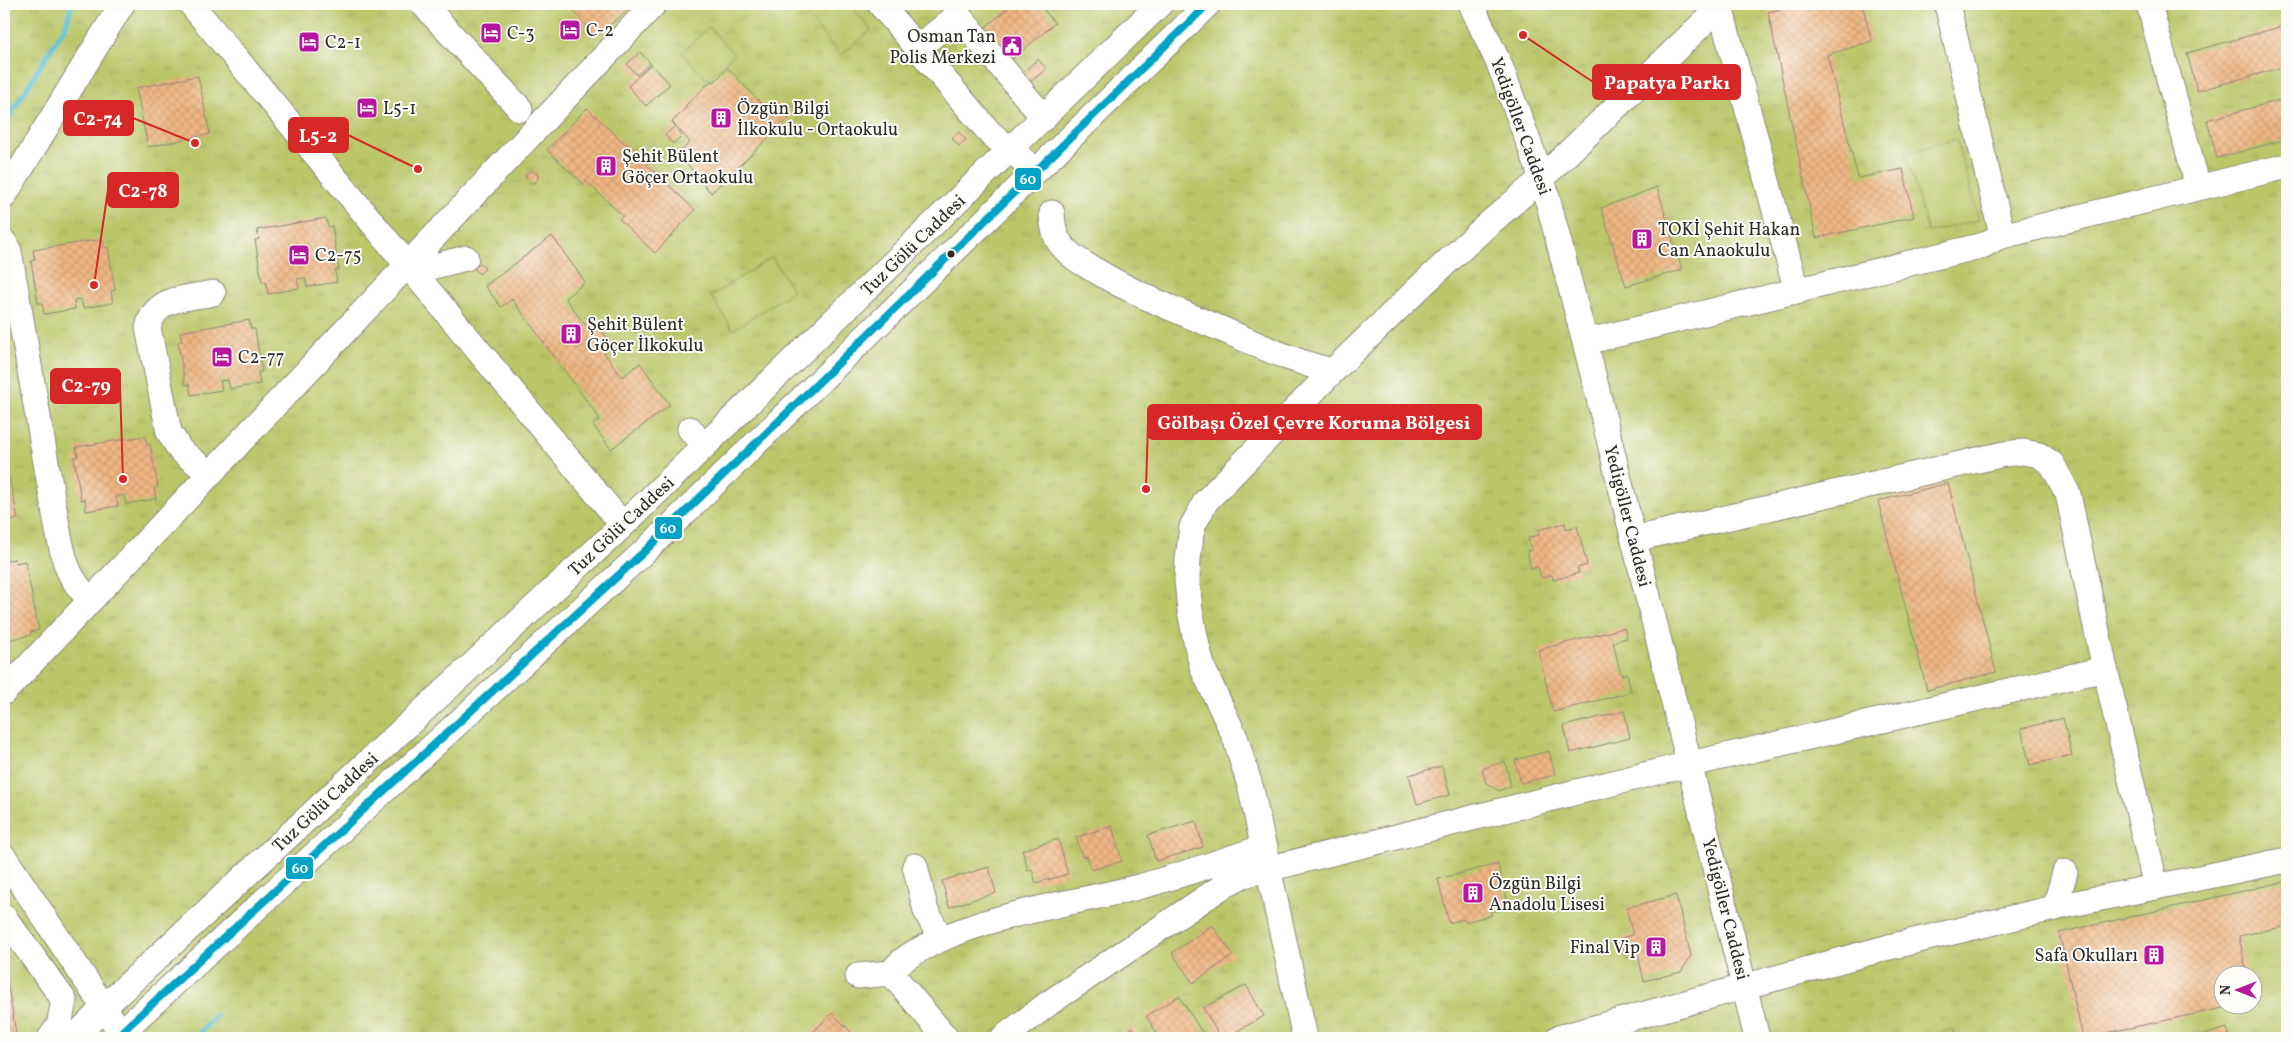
<svg xmlns="http://www.w3.org/2000/svg" width="2291" height="1042" font-family="Vollkorn,serif">
	<defs>
		<pattern id="park-tufts" width="24" height="20" patternUnits="userSpaceOnUse" patternTransform="scale(1.25)"><rect width="24" height="20" fill="#bac667"/><path d="M3 7l-1-3M5 7V3M7 7l1-3M15 17l-1-3M17 17v-4M19 17l1-3" fill="none" stroke="#a0aa5a"/></pattern>
		<pattern id="building-cross-hatch" width="8" height="8" patternUnits="userSpaceOnUse" patternTransform="scale(1.25)"><rect width="8" height="8" fill="#efb683"/><path d="M0 0l8 8M0 8l8-8" fill="none" stroke="#cd9d71"/></pattern>
	</defs>
	<rect width="100%" height="100%" fill="#fdfcf7"/>
	<filter id="ink" filterUnits="userSpaceOnUse"><feTurbulence type="fractalNoise" baseFrequency=".02" numOctaves="2"/><feDisplacementMap in="SourceGraphic" scale="10" xChannelSelector="R" yChannelSelector="G"/><feConvolveMatrix kernelMatrix="1 2 1 2 8 2 1 2 1" color-interpolation-filters="sRGB"/></filter>
	<filter id="wash" filterUnits="userSpaceOnUse"><feTurbulence type="fractalNoise" baseFrequency=".0096" numOctaves="4" result="noise"/><feDisplacementMap in="SourceGraphic" scale="20" xChannelSelector="R" yChannelSelector="G"/><feGaussianBlur stdDeviation="1.12" result="paint"/><feColorMatrix in="noise" values="0 0 0 0 0 0 0 0 0 0 0 0 0 0 0 0 0 1.4 0 .05"/><feComposite in="paint" operator="in"/></filter>
	<g filter="url(#wash)">
		<rect width="100%" height="100%" fill="#efe3c6"/>
		<!-- park -->
		<path fill="url(#park-tufts)" stroke="#727849" fill-rule="evenodd" d="M4,4H2287V1038H4ZM2224,974H2254V1004H2224Z"/>
		<!-- pitch -->
		<g fill="#bac667" stroke="#727849">
			<path d="M797,4H849L871,30L841,55Z"/>
			<path d="M709,27L734,54L707,80L682,53Z"/>
			<path d="M1956,139L1979,220L1928,232L1906,153Z"/>
			<path d="M772,257L793,291L733,330L711,296Z"/>
			<path d="M1952,1029L1955,1038H1924Z"/>
		</g>
		<g fill="none" stroke-linecap="round" stroke-linejoin="round">
			<!-- stream -->
			<g stroke="#54bfcf" stroke-width="5.5">
				<path d="M4,125L66,25L72,4"/>
				<path d="M194,1038L216,1016"/>
			</g>
		</g>
		<g id="blocks">
			<!-- building -->
			<g fill="url(#building-cross-hatch)">
				<path d="M568,4H635L596,37Z"/>
				<path d="M1013,4H1039L1055,23L1009,62L982,30Z"/>
				<path d="M1804,4H1862L1872,41L1827,55L1858,178L1903,169L1914,217L1816,238L1768,12Z"/>
				<path d="M2287,25V66L2197,91L2187,53Z"/>
				<path d="M640,52L650,63L637,75L627,64Z"/>
				<path d="M1038,59L1046,69L1028,84L1020,75Z"/>
				<path d="M651,64L670,84L646,106L628,86Z"/>
				<path d="M728,68L771,114L780,102L792,115L711,193L679,154L690,142L672,122L687,107L685,106L712,80L714,82Z"/>
				<path d="M198,76L210,134L148,147L136,88Z"/>
				<path d="M2287,98V139L2217,158L2207,120Z"/>
				<path d="M587,108L695,210L655,253L619,219L623,216L586,181L583,184L547,150Z"/>
				<path d="M674,127L682,135L673,144L665,135Z"/>
				<path d="M959,132L966,140L959,146L952,138Z"/>
				<circle cx="532" cy="177" r="6"/>
				<path d="M1657,187L1682,270L1626,286L1601,208Z"/>
				<path d="M326,218L328,227L332,226L339,270H335L337,282L307,287L305,278L297,279L299,288L268,294L266,282H262L255,240L259,239L257,230Z"/>
				<path d="M552,236L585,282L565,298L586,326L594,320L611,343L602,350L622,377L640,363L670,405L611,449L593,425L600,419L512,299L501,307L485,286Z"/>
				<path d="M103,239L104,248L108,247L115,290L111,291L113,303L83,308L81,299L74,300L75,309L44,314L42,303H38L31,261L35,260L33,250Z"/>
				<path d="M481,263L485,269L479,274L474,268Z"/>
				<path d="M249,320L251,329H255L262,372H258L260,384L230,389L228,380L220,381L222,390L191,395L189,384L185,385L178,342L182,341L180,332Z"/>
				<path d="M145,436L147,445L150,444L158,487L154,488L156,499L126,504L124,495L116,497L118,506L86,511L85,499L81,500L74,457H78L76,447Z"/>
				<path d="M4,453L18,519L9,521L10,525L4,526Z"/>
				<path d="M1948,483L1996,672L1927,690L1878,501Z"/>
				<path d="M1565,523L1566,529L1577,526L1587,565L1577,568L1579,573L1553,580L1552,575L1541,578L1538,567L1531,569L1527,551L1531,550L1528,538L1539,535L1538,530Z"/>
				<path d="M15,559L16,563L25,561L39,630L30,632L31,635L4,641V561Z"/>
				<path d="M1624,628L1627,638L1613,642L1621,675L1627,673L1631,692L1553,712L1538,650Z"/>
				<path d="M1624,711L1630,738L1570,753L1564,726Z"/>
				<path d="M2063,718L2072,755L2030,765L2021,729Z"/>
				<path d="M1549,751L1555,775L1521,783L1515,760Z"/>
				<path d="M1505,761L1511,786L1499,791L1486,783L1482,769Z"/>
				<path d="M1442,766L1450,795L1417,804L1409,775Z"/>
				<path d="M1196,821L1203,847L1156,861L1148,835Z"/>
				<path d="M1112,826L1122,861L1091,870L1087,856L1082,857L1076,837Z"/>
				<path d="M1058,839L1068,874L1036,883L1032,869L1028,870L1022,850Z"/>
				<path d="M1498,864L1509,908L1490,912L1492,915L1465,922L1464,919L1449,923L1438,879Z"/>
				<path d="M989,867L996,893L949,907L942,881Z"/>
				<path d="M2287,881V926L2239,936L2247,974H2224V1004L2237,1005L2083,1038L2059,933Z"/>
				<path d="M1676,895L1691,956L1681,972L1644,981L1638,955L1626,958L1621,938L1633,935L1626,908Z"/>
				<path d="M1212,925L1233,955L1193,983L1172,953Z"/>
				<path d="M4,969H5L17,1038H4Z"/>
				<path d="M1246,985L1264,1016L1225,1038H1221L1203,1008Z"/>
				<path d="M1179,996L1206,1038H1160L1146,1016Z"/>
				<path d="M832,1013L857,1038H807Z"/>
				<path d="M1133,1027L1140,1038H1116Z"/>
				<path d="M2227,1028L2230,1038H2194Z"/>
				<path d="M741,1033L746,1038H735Z"/>
			</g>
		</g>
	</g>
	<g filter="url(#ink)">
		<use href="#blocks" fill-opacity="0" stroke="#8d8778" stroke-width="1"/>
		<g fill="none" stroke-linecap="round" stroke-linejoin="round">
			<!-- minor casing -->
			<g stroke="#8d8778" stroke-width="27">
				<g id="minor">
					<path d="M191,4L623,525"/>
					<path d="M423,4L520,109"/>
					<path d="M880,4L990,133L1023,160"/>
					<path d="M1471,4L1500,66L1542,178L1585,342L1757,1038"/>
					<path d="M1947,4L1999,222L2001,230L1998,237"/>
					<path d="M2149,4L2198,187"/>
					<path d="M1720,7L1797,292"/>
					<path d="M919,47L958,15L1044,118"/>
					<path d="M4,196L122,4"/>
					<path d="M1052,213C1053,226 1054,238 1064,248C1073,259 1086,265 1098,272C1138,296 1183,313 1226,331C1261,346 1296,363 1333,371"/>
					<path d="M4,242L9,251L58,531C65,563 66,575 90,600"/>
					<path d="M406,264L431,267L466,258"/>
					<path d="M1585,342L1984,245L1998,237L2287,166"/>
					<path d="M690,429L693,433"/>
					<path d="M209,473L180,450L169,432L148,328C155,296 186,299 213,293"/>
					<path d="M1634,539L2004,454L2023,452L2039,455L2052,464L2068,494L2105,669L2156,887"/>
					<path d="M4,692L654,4"/>
					<path d="M4,857L113,1021"/>
					<path d="M915,866L926,911L941,939"/>
					<path d="M2055,908L2065,872"/>
					<path d="M4,917L64,1000L59,1026L50,1038"/>
					<path d="M891,973C902,957 919,950 937,941C1002,911 1073,904 1142,886C1183,875 1224,860 1265,847"/>
					<path d="M858,976L891,973L946,1038"/>
					<path d="M74,1038L104,1007L623,525L1160,4"/>
					<path d="M115,1038L646,550L1208,4"/>
					<path d="M1003,1038L1049,1003L1226,884L1243,875L1669,769L2105,669"/>
					<path d="M1305,1038L1251,789L1235,737L1203,669L1197,646L1190,610L1187,580L1188,559L1192,527L1206,501L1333,371L1423,284L1485,227L1542,178L1723,4"/>
					<path d="M1558,1038L1889,947L2067,905L2287,860"/>
				</g>
			</g>
			<!-- minor -->
			<use href="#minor" stroke="#fff" stroke-width="25"/>
			<!-- bus-1 casing -->
			<g stroke="#fdfcf7" stroke-width="11">
				<path id="bus-1" d="M115,1038L646,550L1208,4"/>
			</g>
			<!-- bus-1 -->
			<use href="#bus-1" stroke="#02a3c6" stroke-width="8"/>
		</g>
	</g>
	<!-- icons -->
	<defs>
		<g id="hotel-square" transform="scale(1.125)"><rect x="-9" y="-9" width="18" height="18" rx="4" fill="#b5179e" stroke="#fdfcf7"/><path d="M-6-4.5h1.5V1H6V5H4.5V3h-9V5H-6ZM-4 0a1.8 1.8 0 1 1 3.6 0ZM.5 0V-2.5h3Q6-2.5 6 0Z" fill="#fff"/></g>
		<g id="civic-square" transform="scale(1.125)"><rect x="-9" y="-9" width="18" height="18" rx="4" fill="#b5179e" stroke="#fdfcf7"/><path d="M-.6-6.5H3V-4.5H.6V-3L4-1V1h2V6H-6V1h2V-1L-.6-3ZM-1.2 2.5V6h2.4V2.5Z" fill="#fff"/></g>
		<g id="building-square" transform="scale(1.125)"><rect x="-9" y="-9" width="18" height="18" rx="4" fill="#b5179e" stroke="#fdfcf7"/><path d="M-4-6H4V6H1V3H-1V6H-4ZM-2.5-4.3h1.7v1.8h-1.7ZM.8-4.3h1.7v1.8H.8ZM-2.5-1h1.7V.8h-1.7ZM.8-1h1.7V.8H.8Z" fill="#fff"/></g>
	</defs>
	<g fill-rule="evenodd">
		<use href="#hotel-square" x="570" y="30"/>
		<use href="#hotel-square" x="491" y="33"/>
		<use href="#hotel-square" x="309" y="42"/>
		<use href="#civic-square" x="1012" y="46"/>
		<use href="#hotel-square" x="367" y="108"/>
		<use href="#building-square" x="721" y="118"/>
		<use href="#building-square" x="606" y="166"/>
		<use href="#building-square" x="1642" y="239"/>
		<use href="#hotel-square" x="299" y="255"/>
		<use href="#building-square" x="571" y="334"/>
		<use href="#hotel-square" x="222" y="357"/>
		<use href="#building-square" x="1473" y="893"/>
		<use href="#building-square" x="1656" y="947"/>
		<use href="#building-square" x="2154" y="955"/>
	</g>
	<!-- markers -->
	<circle fill="#2b2b2b" stroke="#fdfcf7" stroke-width="2" cx="951" cy="254" r="4.5"/>
	<g text-anchor="middle" stroke-width="4" stroke-linejoin="round" paint-order="stroke">
		<!-- poi labels -->
		<g font-size="18" fill="#2b2b2b" stroke="#fdfcf7" text-anchor="start">
			<text x="586" y="36">C-2</text>
			<text x="507" y="39">C-3</text>
			<text x="996" y="42" text-anchor="end">Osman Tan<tspan x="996" dy="21">Polis Merkezi</tspan></text>
			<text x="325" y="48">C2-1</text>
			<text x="383" y="114">L5-1</text>
			<text x="737" y="114">Özgün Bilgi<tspan x="737" dy="21">İlkokulu - Ortaokulu</tspan></text>
			<text x="622" y="162">Şehit Bülent<tspan x="622" dy="21">Göçer Ortaokulu</tspan></text>
			<text x="1658" y="235">TOKİ Şehit Hakan<tspan x="1658" dy="21">Can Anaokulu</tspan></text>
			<text x="315" y="261">C2-75</text>
			<text x="587" y="330">Şehit Bülent<tspan x="587" dy="21">Göçer İlkokulu</tspan></text>
			<text x="238" y="363">C2-77</text>
			<text x="1489" y="889">Özgün Bilgi<tspan x="1489" dy="21">Anadolu Lisesi</tspan></text>
			<text x="1640" y="953" text-anchor="end">Final Vip</text>
			<text x="2138" y="961" text-anchor="end">Safa Okulları</text>
		</g>
		<!-- street labels -->
		<g font-size="18" fill="#2b2b2b" stroke="#fdfcf7">
			<text transform="translate(1521 126) rotate(70)" y="6">Yedigöller Caddesi</text>
			<text transform="translate(913 245) rotate(-44)" y="6">Tuz Gölü Caddesi</text>
			<text transform="translate(1628 516) rotate(76)" y="6">Yedigöller Caddesi</text>
			<text transform="translate(621 526) rotate(-43)" y="6">Tuz Gölü Caddesi</text>
			<text transform="translate(325 802) rotate(-43)" y="6">Tuz Gölü Caddesi</text>
			<text transform="translate(1726 909) rotate(76)" y="6">Yedigöller Caddesi</text>
		</g>
	</g>
	<!-- callouts -->
	<path fill="none" stroke="#d62828" stroke-width="2" d="M1523 35L1593 82M195 143L133 118M418 169L348 135M94 285L108 190M123 479L120 386M1146 489L1148 422"/>
	<g fill="#d62828" stroke="#fdfcf7" stroke-width="2">
		<circle cx="1523" cy="35" r="5"/>
		<circle cx="195" cy="143" r="5"/>
		<circle cx="418" cy="169" r="5"/>
		<circle cx="94" cy="285" r="5"/>
		<circle cx="123" cy="479" r="5"/>
		<circle cx="1146" cy="489" r="5"/>
	</g>
	<g fill="#d62828" stroke="#d62828" stroke-width="2">
		<rect x="1593" y="65" width="147" height="34" rx="5"/>
		<rect x="64" y="101" width="69" height="34" rx="5"/>
		<rect x="289" y="118" width="59" height="34" rx="5"/>
		<rect x="108" y="173" width="70" height="34" rx="5"/>
		<rect x="51" y="369" width="69" height="34" rx="5"/>
		<rect x="1148" y="405" width="333" height="34" rx="5"/>
	</g>
	<g font-size="19" text-anchor="middle" font-weight="bold" fill="#fff">
		<text x="1667" y="89">Papatya Parkı</text>
		<text x="98" y="125">C2-74</text>
		<text x="318" y="142">L5-2</text>
		<text x="143" y="197">C2-78</text>
		<text x="86" y="392">C2-79</text>
		<text x="1314" y="429">Gölbaşı Özel Çevre Koruma Bölgesi</text>
	</g>
	<g stroke="#fdfcf7" stroke-width="2">
		<rect x="1014" y="167" width="28" height="24" rx="5" fill="#02a3c6"/>
		<rect x="654" y="516" width="29" height="24" rx="5" fill="#02a3c6"/>
		<rect x="285" y="856" width="29" height="24" rx="5" fill="#02a3c6"/>
	</g>
	<g font-size="14" text-anchor="middle" font-weight="bold" fill="#fff">
		<text x="1028" y="184">60</text>
		<text x="668" y="533">60</text>
		<text x="300" y="873">60</text>
	</g>
	<!-- margin -->
	<rect width="2291" height="1042" fill="none" stroke="#fdfcf7" stroke-width="20"/>
	<!-- north arrow -->
	<g transform="translate(2238 990) rotate(270)"><circle r="24" fill="#fdfcf7" stroke="#a9a8a5"/>
	<path d="M0-4L9 19L0 12L-9 19Z" fill="#b5179e"/>
	<text y="-8" font-size="14" font-weight="bold" text-anchor="middle" fill="#2b2b2b">N</text>
	</g>
</svg>
